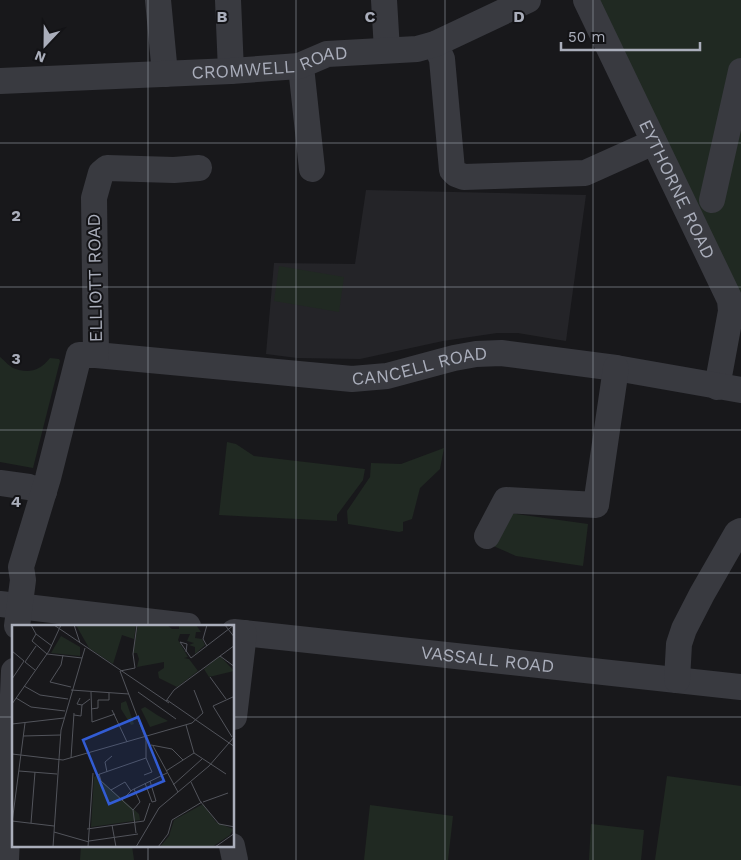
<svg xmlns="http://www.w3.org/2000/svg" width="741" height="860" font-family="'Work Sans',sans-serif">
	<rect width="100%" height="100%" fill="#18181b"/>
	<!-- built -->
	<path fill="#242428" d="M366,190L586,195L566,341L518,333H497L443,341L360,359L297,358L266,354L274,263L355,264Z"/>
	<!-- green -->
	<g fill="#202922">
		<path d="M596,0H741V312Z"/>
		<path d="M279,266L344,277L339,312L274,301Z"/>
		<path d="M0,357C4,360 9,366 13,368C28,374 40,371 50,358L59,359L60,361L33,468L0,462Z"/>
		<path d="M227,442L236,444L254,456L365,469L363,480L337,515V521L219,515Z"/>
		<path d="M444,448L440,469L420,488L412,519L403,522V531L399,532L348,524L347,511L370,477L371,463L401,464Z"/>
		<path d="M509,513L588,524L583,566L516,556L491,545Z"/>
		<path d="M667,776L741,786V860H655Z"/>
		<path d="M370,805L453,816L448,860H364Z"/>
		<path d="M591,824L644,830L641,860H589Z"/>
		<path d="M81,846H132L134,860H80Z"/>
	</g>
	<g fill="none" stroke-linecap="round" stroke-linejoin="round">
		<!-- minor -->
		<g stroke="#393a40" stroke-width="26">
			<path d="M158,0L165,74"/>
			<path d="M228,0L231,71"/>
			<path d="M384,0L387,50"/>
			<path id="s1" d="M586,0L730,300L731,311L717,387"/>
			<path d="M435,44L442,59L452,170L456,174L464,177L585,173L654,142"/>
			<path d="M299,66L302,76L312,169"/>
			<path id="s2" d="M0,81L231,71L299,66L327,54L417,49L435,44L528,0"/>
			<path d="M712,200L741,71"/>
			<path id="s3" d="M96,355L352,379L387,376L454,358L476,354L501,353L616,368L741,390"/>
			<path d="M0,483L29,487L44,492"/>
			<path d="M487,536L506,500L596,505L616,368"/>
			<path d="M0,604L188,626"/>
			<path d="M17,626L23,580L21,567L48,478L79,355H96L94,198L101,173L107,168L174,170L199,168"/>
			<path id="s4" d="M234,632L741,687"/>
			<path d="M677,680L679,644L684,629L702,594L737,533L741,531"/>
			<path d="M234,717L244,633"/>
			<path d="M232,846L235,860"/>
			<path d="M6,860L14,671"/>
		</g>
	</g>
	<!-- grid -->
	<path fill="none" stroke="#aaaebb" stroke-width="1" stroke-opacity="0.55" d="M148,0V626M296,0V860M445,0V860M593,0V860M0,143H741M0,287H741M0,430H741M0,573H741M0,717H14M234,717H741M148,846V860"/>
	<g text-anchor="middle" stroke-width="4" stroke-linejoin="round" paint-order="stroke">
		<!-- street labels -->
		<g font-size="18" fill="#aaaebb" stroke="#131316">
			<text dy="6" stroke="none"><textPath href="#s2" startOffset="271">CROMWELL ROAD</textPath></text>
			<text dy="6" stroke="none"><textPath href="#s1" startOffset="210">EYTHORNE ROAD</textPath></text>
			<text transform="translate(95 278) rotate(-91)" y="6">ELLIOTT ROAD</text>
			<text dy="6" stroke="none"><textPath href="#s3" startOffset="326">CANCELL ROAD</textPath></text>
			<text dy="6" stroke="none"><textPath href="#s4" startOffset="255">VASSALL ROAD</textPath></text>
		</g>
	</g>
	<!-- overview -->
	<g transform="translate(12 625)">
		<rect width="222" height="222" fill="#18181b"/>
		<path d="M64,0H124L122,14L110,10L101,39L77,23ZM126,0H155L160,4H167V0H184L189,7H184L183,13L190,14L193,20L183,29V22L177,20L182,18L175,16L178,9H168L166,15L176,32L172,33L177,34L186,46L165,62L147,53L146,47L152,43V37L125,42L127,34L125,28H121ZM49,11L68,22V31L39,28ZM208,31L222,46L197,52L192,44ZM114,76L122,99L119,100L109,84V78ZM133,82L145,90L156,96L138,102L129,84ZM84,151L127,189L128,195L79,202L82,152ZM191,179L204,197L221,204L218,210L200,222H148L157,211L162,195Z" fill="#202922"/>
		<path fill="none" stroke="#52545b" stroke-width="1" d="M19,0L24,9L40,21M42,0L157,78M62,0L68,18M125,0L121,29L123,43L108,46L134,115V133L140,147L132,150M213,0L223,13M24,9L20,16L35,29L70,33M168,17L179,33L222,0M168,17L175,19L174,27M195,21L191,14L195,0M0,26L12,36L0,54M51,30L49,40L38,57L59,62M208,31L223,42M23,45L13,37L24,21M198,52L214,74M12,61L28,70L56,74M59,65L117,69M79,67L80,97L103,89M126,67L164,94M4,73L19,82L53,86M68,73L65,79L70,80L78,74M155,75L223,122M154,76L162,65L223,20M0,79L37,26L49,0M79,84L86,83V75H97V68M100,85L115,117M62,90L69,91L70,80M0,99L52,93M174,100L182,128L214,149M11,111L49,110M220,112L201,81L223,71M139,120L160,124L171,135M141,121L166,167M0,129L51,135L180,98L191,88L182,65M59,133L62,88M7,146L45,149M154,146L182,128M95,147L93,137L100,131M87,149L89,156L121,185L124,208M85,150L134,133M179,157L188,176L207,199L223,202M133,158L140,177L144,176L138,156M161,160L190,134M99,165L113,157L119,166M110,175L120,165L155,148M191,177L216,168M121,185L128,177L122,164M0,196L42,201M0,198L13,98M19,198L23,147M100,200L104,222M75,204L132,196L138,178M42,207L77,217M77,216L126,209M41,222L49,105L73,23M76,222L81,148M124,222L147,183L197,141L223,111M146,222L156,209L160,195L190,177M203,222L223,208"/>
		<path fill="#325cd4" fill-opacity="0.15" stroke="#325cd4" stroke-width="2.5" d="M126,92L152,156L97,179L71,115Z"/>
		<rect width="222" height="222" fill="none" stroke="#aaaebb" stroke-width="2.5"/>
	</g>
	<g font-size="16" text-anchor="middle" font-weight="bold" fill="#aaaebb" stroke="#131316" stroke-width="4" stroke-linejoin="round" paint-order="stroke">
		<text x="222" y="22">B</text>
		<text x="370" y="22">C</text>
		<text x="519" y="22">D</text>
		<text x="16" y="221">2</text>
		<text x="16" y="364">3</text>
		<text x="16" y="507">4</text>
	</g>
	<!-- north arrow -->
	<g transform="translate(45 45) rotate(202)" stroke="#131316" stroke-width="4" paint-order="stroke">
	<path d="M0-4L9 19L0 12L-9 19Z" fill="#aaaebb"/>
	<text y="-8" font-size="14" font-weight="bold" text-anchor="middle" fill="#aaaebb">N</text>
	</g>
	<!-- scale -->
	<path d="M561 42v8h139v-8" fill="none" stroke="#aaaebb" stroke-width="2.5"/>
	<text x="568" y="42" font-size="15" fill="#aaaebb" stroke="#131316" stroke-width="4" paint-order="stroke">50 m</text>
</svg>
